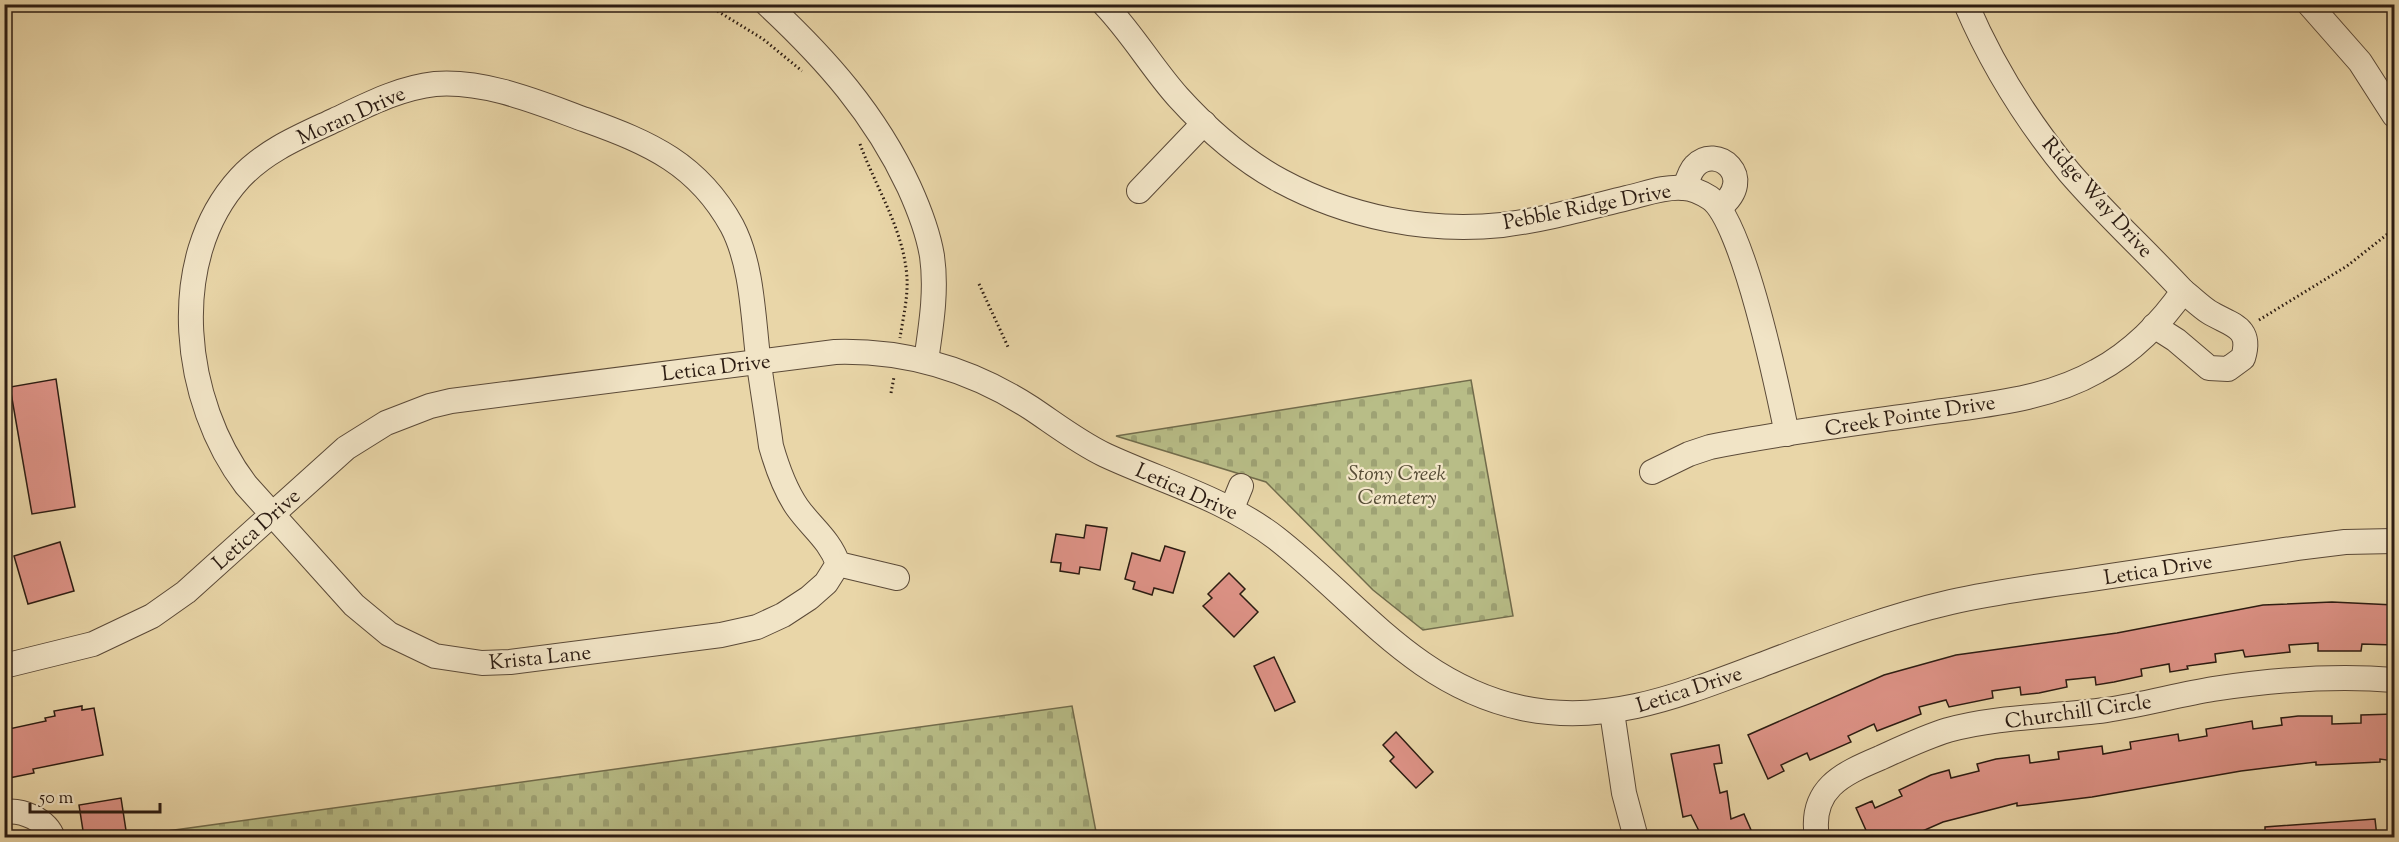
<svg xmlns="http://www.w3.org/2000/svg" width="2399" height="842" font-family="'Sorts Mill Goudy',serif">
	<defs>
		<pattern id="cemetery-stones" width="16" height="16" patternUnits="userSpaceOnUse" patternTransform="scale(1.5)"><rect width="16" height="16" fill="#b8bd87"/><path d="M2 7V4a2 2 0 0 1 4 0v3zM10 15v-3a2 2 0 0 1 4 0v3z" fill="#9ea274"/></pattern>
	</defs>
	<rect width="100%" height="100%" fill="#e9d6a8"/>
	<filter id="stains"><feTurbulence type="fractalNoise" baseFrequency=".00333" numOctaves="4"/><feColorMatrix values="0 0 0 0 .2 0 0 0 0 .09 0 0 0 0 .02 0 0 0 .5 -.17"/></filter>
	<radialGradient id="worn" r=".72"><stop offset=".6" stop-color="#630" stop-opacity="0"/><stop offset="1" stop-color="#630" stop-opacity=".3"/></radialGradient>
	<!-- cemetery -->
	<g fill="url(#cemetery-stones)" stroke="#726c4c" stroke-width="1.5">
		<path d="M1471,380L1513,616L1423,630L1373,590L1266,482L1116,436Z"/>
		<path d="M1072,706L1097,837L147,838L146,834Z"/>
	</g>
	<!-- building -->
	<g fill="#dd9286" stroke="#2c1c12" stroke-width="1.5">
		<path d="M56,379L75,507L32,514L10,387Z"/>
		<path d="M1086,525L1107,528L1100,570L1080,567L1079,574L1060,571L1061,563L1051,562L1056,534L1084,538Z"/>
		<path d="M60,542L74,591L28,604L14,556Z"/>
		<path d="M1165,546L1185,552L1173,593L1154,588L1152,595L1133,589L1135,582L1125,579L1132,553L1160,561Z"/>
		<path d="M1229,573L1245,589L1240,594L1258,612L1234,637L1203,606L1212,598L1208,594Z"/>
		<path d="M2332,602L2394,605V645L2362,644L2361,651H2318V643L2289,645L2290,652L2245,657L2243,650L2215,654L2216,662L2187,666L2188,669L2170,672L2169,664L2141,669L2142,676L2114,682L2096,685L2095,677L2066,680L2067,687L2039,693L2021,695L2020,687L1992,691L1993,698L1949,707L1946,700L1919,707L1921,714L1877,731L1874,724L1848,736L1851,742L1810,760L1807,753L1781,765L1784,771L1768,779L1748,735L1884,675L1956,655L2117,633L2263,605Z"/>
		<path d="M1274,657L1295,702L1275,711L1254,666Z"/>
		<path d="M82,706V710L94,708L103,755L33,769L34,773L4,779V730L46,721L45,718L55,716L54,711Z"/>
		<path d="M2394,714V761L2380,759V762L2316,765V762L2241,771L2092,797L2017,806V803L1943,822L1909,837H1869L1856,808L1872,801L1875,808L1902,796L1899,790L1931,775L1949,770L1951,778L1979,771L1977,764L1996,759L2029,755L2030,763L2059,759L2058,752L2102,746L2103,754L2131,749L2130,742L2178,734L2179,741L2207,736L2206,729L2252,721L2253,729L2282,725L2281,718L2298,716H2332V724L2361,723V715Z"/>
		<path d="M1396,732L1433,772L1416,788L1390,761L1394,757L1383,745Z"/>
		<path d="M1719,745L1722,763L1714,764L1720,793L1727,791L1731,819L1744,814L1751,830L1745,833L1747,837H1702L1691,815L1683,817L1671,754Z"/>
		<path d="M121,798L127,837H84L79,805Z"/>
		<path d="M2375,819L2377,837H2265V827Z"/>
	</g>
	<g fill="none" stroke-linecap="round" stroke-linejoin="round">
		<!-- minor casing -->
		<g stroke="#5b4a38" stroke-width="26">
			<g id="minor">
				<path d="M767,4C826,59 875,114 909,187C919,209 928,232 932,256C937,291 931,326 926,361"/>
				<path d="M1104,4C1132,33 1152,68 1178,97C1207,129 1244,161 1281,181C1348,217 1427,233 1502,225C1544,220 1586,208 1627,198C1645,194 1665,186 1683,188C1692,188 1702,193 1710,198C1743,220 1778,390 1787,434"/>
				<path d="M2309,4L2360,62L2394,115"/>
				<path d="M1685,188C1687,181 1690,171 1695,166C1716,143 1758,177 1720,207"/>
				<path d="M1139,191L1204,123"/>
				<path d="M2154,326L2176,340L2209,368L2228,369L2243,358C2253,326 2230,325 2209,312C2200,306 2192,298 2183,291"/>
				<path d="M1652,472L1689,454L1710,447C1784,432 1860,423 1935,412C1990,404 2048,399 2097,371C2131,353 2162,322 2183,291C2146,251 2105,214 2069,172C2027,121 1992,65 1966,4"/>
				<path d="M1232,508L1241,486"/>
				<path d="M838,564L826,583L809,598L783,615L757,627L721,635L510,662L482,663L435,656L389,634L354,605L246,485C183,403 165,260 240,178C266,150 301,136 335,120C367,105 399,88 435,84C486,80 539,103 586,120C650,143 698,164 732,226C752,264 753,315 758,357C762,387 767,416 771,446C777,467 784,488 797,507C811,527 830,540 838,564L897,578"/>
				<path d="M4,666L93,644L152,616L186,592L346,448L386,423L430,406L451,401L835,352C905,350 972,370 1031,408C1055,424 1078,442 1105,455C1163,482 1224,498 1276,538C1358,602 1415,685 1522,708C1608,726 1683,694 1761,665C1824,641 1886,617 1951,602C1995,592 2040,586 2084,580C2156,569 2227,558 2298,548L2345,542L2394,541"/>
				<path d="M1612,712L1624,793L1636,838"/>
				<path d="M4,812C22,809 47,820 53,838"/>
				<path d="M1817,838C1809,789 1842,774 1880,758C1902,748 1925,737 1948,730C1998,716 2054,717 2106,710C2142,705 2177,695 2213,689C2272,680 2334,675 2394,680"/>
			</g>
		</g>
		<!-- path -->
		<g stroke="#2c1c12" stroke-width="3" stroke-dasharray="1.5 3" stroke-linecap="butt">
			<path d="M706,4L763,39L802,71"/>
			<path d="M860,144C876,188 904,230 907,278C908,298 903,318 900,338"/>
			<path d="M979,284L1009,349"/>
			<path d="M2259,320L2347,266L2394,229"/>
			<path d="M891,393L894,377"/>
		</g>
		<!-- minor -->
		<use href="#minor" stroke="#f1e4c6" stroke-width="24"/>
	</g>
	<g text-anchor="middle" stroke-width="4.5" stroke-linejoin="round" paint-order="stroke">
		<!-- street labels -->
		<g font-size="21" fill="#2c1c12" stroke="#f1e4c6">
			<text transform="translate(351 115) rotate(-24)" y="7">Moran Drive</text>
			<text transform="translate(2098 197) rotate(48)" y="7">Ridge Way Drive</text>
			<text transform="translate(1587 206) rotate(-11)" y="7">Pebble Ridge Drive</text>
			<text transform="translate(716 367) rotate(-7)" y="7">Letica Drive</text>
			<text transform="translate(1910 415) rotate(-9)" y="7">Creek Pointe Drive</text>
			<text transform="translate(1187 491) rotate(24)" y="7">Letica Drive</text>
			<text transform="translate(256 529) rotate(-42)" y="7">Letica Drive</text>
			<text transform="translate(2158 569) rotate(-9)" y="7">Letica Drive</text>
			<text transform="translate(540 657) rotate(-6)" y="7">Krista Lane</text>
			<text transform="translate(1689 689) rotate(-18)" y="7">Letica Drive</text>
			<text transform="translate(2078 711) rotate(-8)" y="7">Churchill Circle</text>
		</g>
		<!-- park labels -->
		<g font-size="21" font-style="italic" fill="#564c35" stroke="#f1e4c6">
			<text x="1397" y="480">Stony Creek<tspan x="1397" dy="24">Cemetery</tspan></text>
		</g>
	</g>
	<!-- margin -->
	<rect width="2399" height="842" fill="none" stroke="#e9d6a8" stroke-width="24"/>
	<rect x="6" y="6" width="2387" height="830" fill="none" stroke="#2c1c12" stroke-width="3"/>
	<rect x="12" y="12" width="2375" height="818" fill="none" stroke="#2c1c12" stroke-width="1.5"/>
	<!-- scale -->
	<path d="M30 803v9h130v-9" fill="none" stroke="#2c1c12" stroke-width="3"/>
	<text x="39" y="803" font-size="18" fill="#2c1c12" stroke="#f1e4c6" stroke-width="4.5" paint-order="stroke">50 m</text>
	<rect width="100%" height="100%" filter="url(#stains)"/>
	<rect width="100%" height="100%" fill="url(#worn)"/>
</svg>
